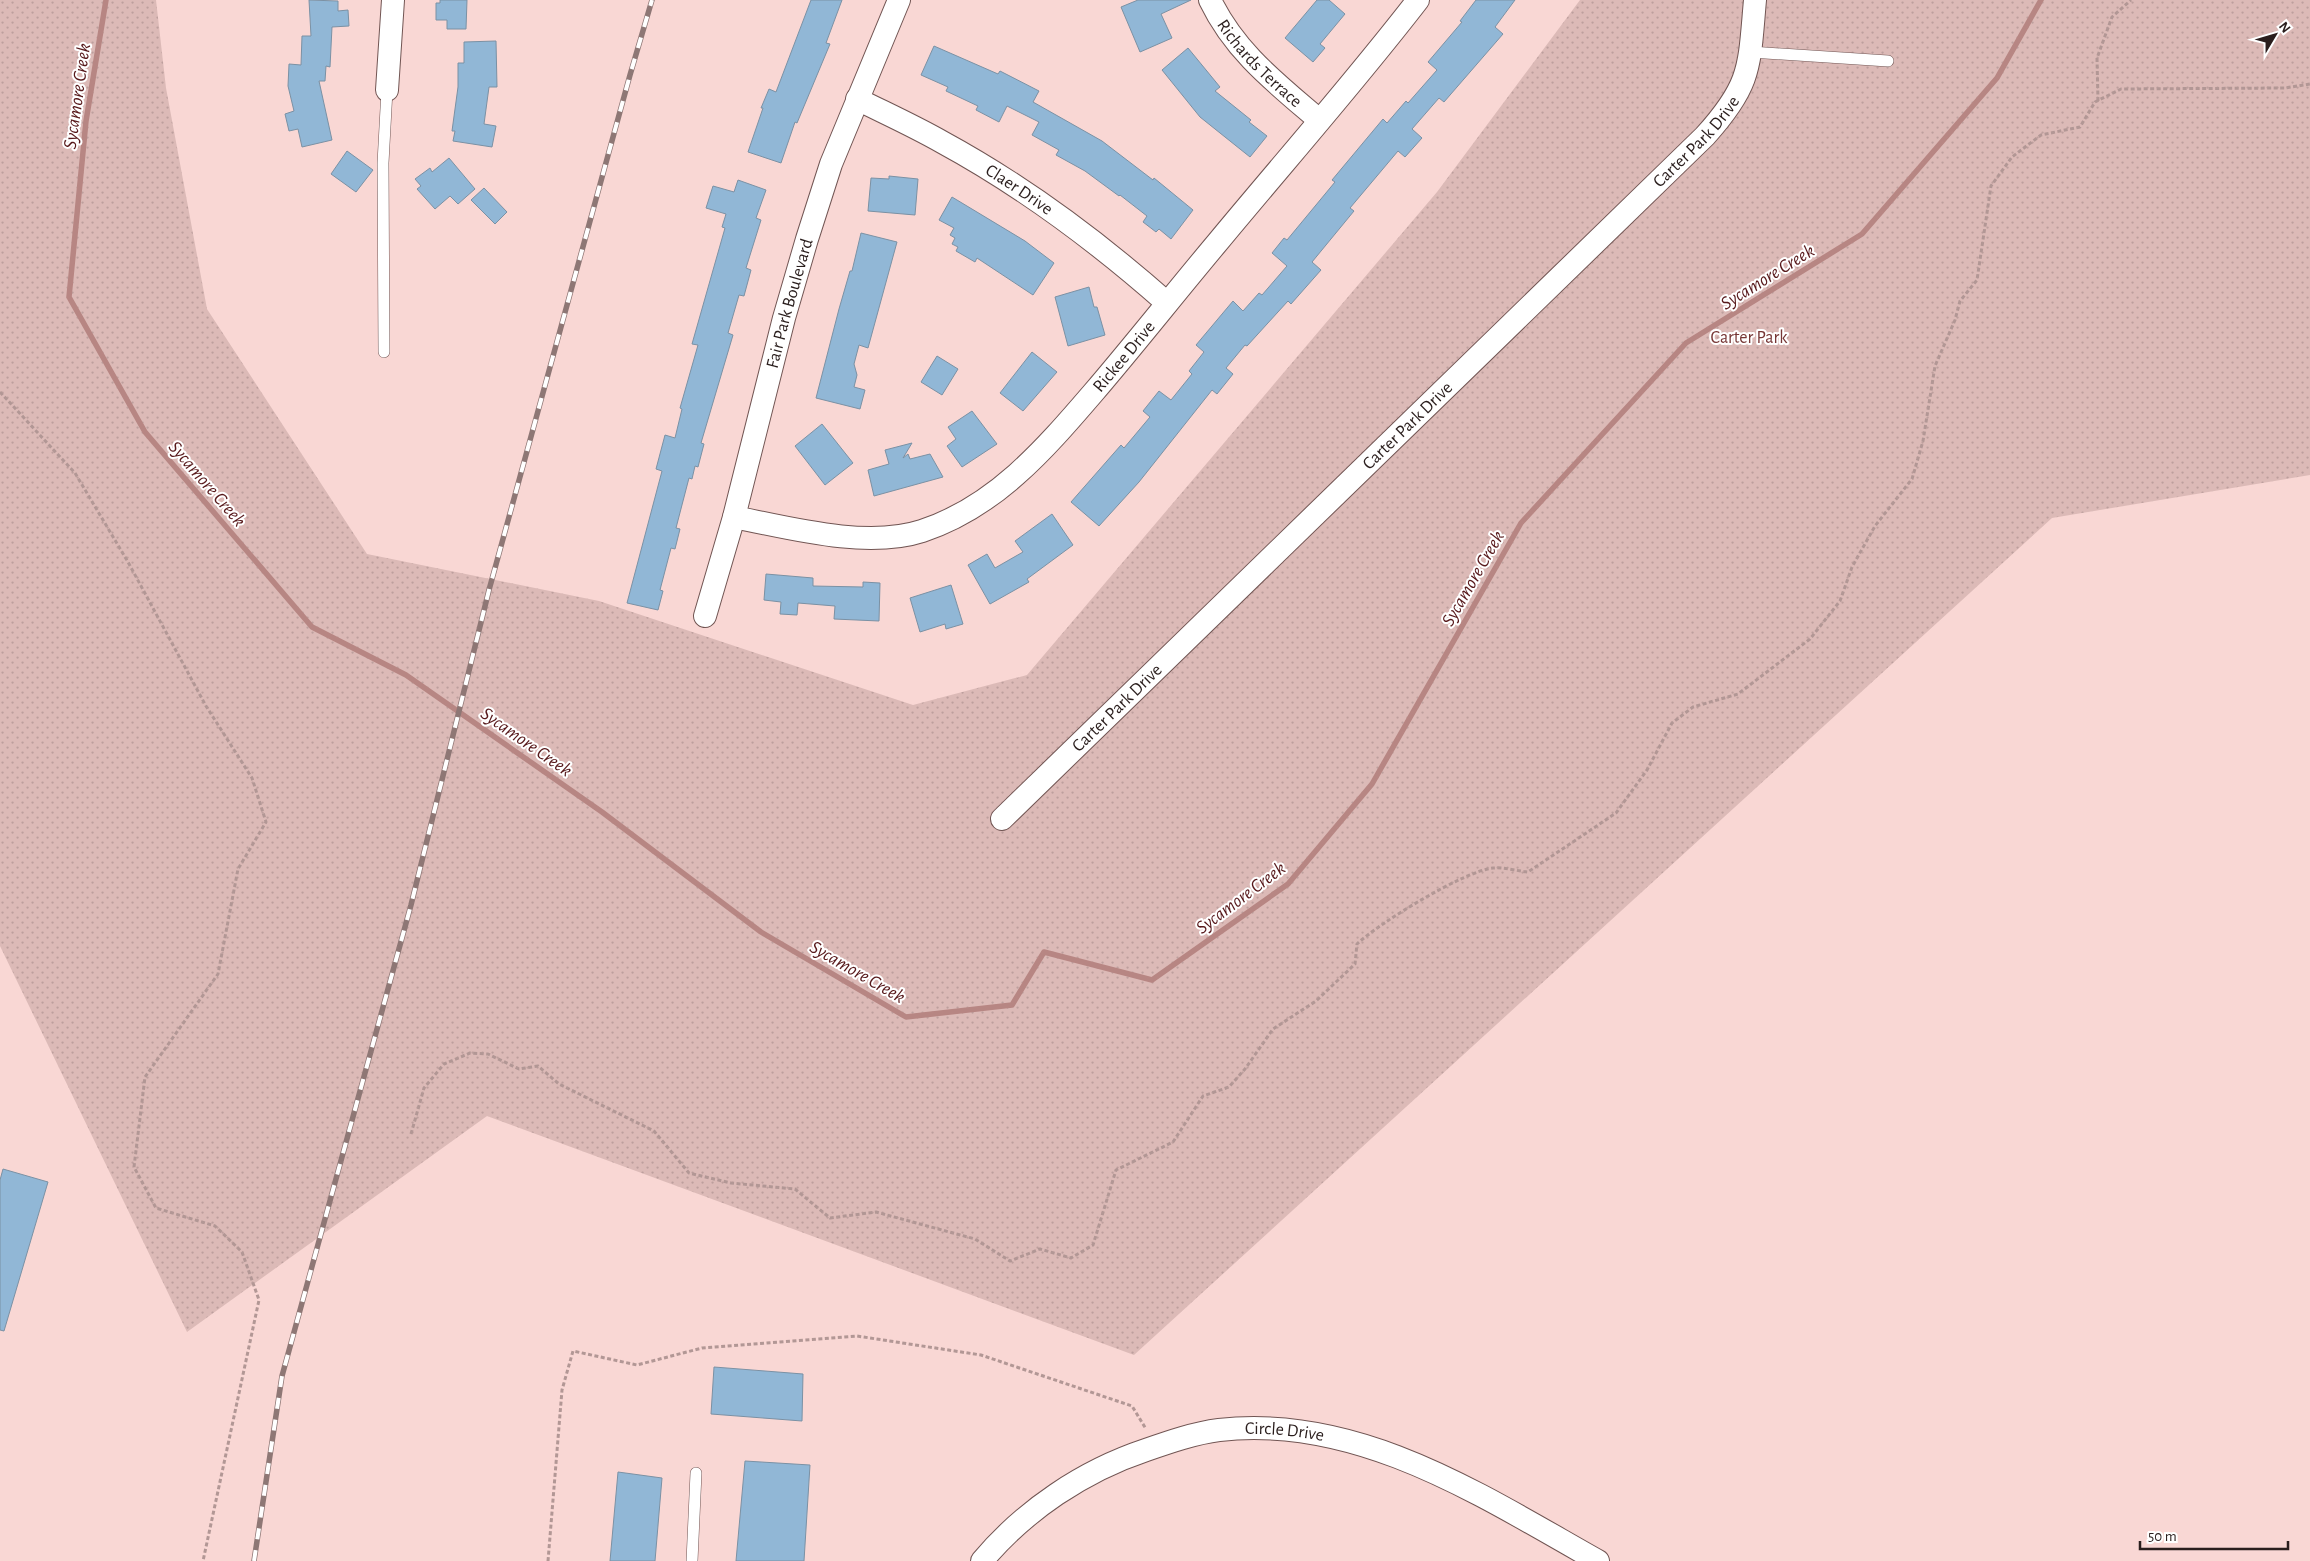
<svg xmlns="http://www.w3.org/2000/svg" width="2310" height="1561" font-family="'Alegreya Sans',sans-serif">
	<defs>
		<pattern id="park-dots" width="8" height="8" patternUnits="userSpaceOnUse" patternTransform="scale(1.25)"><rect width="8" height="8" fill="#dcbab7"/><path d="M2 2h.1M6 6h.1" fill="none" stroke="#bd9f9d" stroke-width="1.8" stroke-linecap="round"/></pattern>
	</defs>
	<rect width="100%" height="100%" fill="#f9d7d4"/>
	<!-- park -->
	<path fill="url(#park-dots)" d="M0,0H156L166,88L207,309L367,554L599,601L913,705L1027,675L1437,192L1580,0H2310V475L2052,518L1134,1355L487,1116L187,1332L0,946Z"/>
	<g fill="none" stroke-linecap="round" stroke-linejoin="round">
		<!-- stream -->
		<path stroke="#b78683" stroke-width="5.5" d="M106,0L86,121L69,297L145,432L312,627L406,675L602,812L761,932L906,1017L1012,1005L1044,952L1152,980L1288,884L1372,784L1521,523L1686,343L1862,234L1997,78L2041,0"/>
	</g>
	<!-- building -->
	<g fill="#91b7d6" stroke="#7b91a4">
		<path d="M309,0L338,1V11L348,10L349,26L332,27L330,67L326,66L325,81H319L332,140L302,147L298,129L289,131L285,114L294,111L288,86L289,64L301,65L302,36H311Z"/>
		<path d="M440,0H467L466,29H447V20H436V3H440Z"/>
		<path d="M811,0H842L826,43L830,44L797,123L795,122L781,163L748,152L763,108H761L769,89L776,92Z"/>
		<path d="M1138,0H1191L1161,14L1172,38L1140,52L1121,7Z"/>
		<path d="M1317,0H1329L1345,14L1320,44L1325,48L1313,62L1285,38Z"/>
		<path d="M1476,0H1515L1495,27L1503,34L1444,102L1439,98L1412,129L1422,138L1405,157L1398,151L1350,208L1354,211L1312,262L1321,270L1291,304L1288,301L1247,346L1245,345L1226,368L1233,374L1217,394L1212,390L1139,482L1099,526L1071,502L1121,445L1124,448L1150,417L1143,411L1159,391L1171,400L1192,374L1189,371L1204,352L1196,345L1233,301L1243,311L1259,293L1262,295L1287,266L1272,253L1284,238L1287,240L1335,182L1332,180L1383,119L1387,123L1406,101L1408,103L1437,70L1428,62L1462,22L1460,21Z"/>
		<path d="M496,41L497,87H489L484,124L496,126L492,147L453,141L455,131H452L458,87V63H464V42Z"/>
		<path d="M934,46L998,74L1000,71L1039,91L1033,102L1102,141L1153,180L1154,178L1193,210L1171,239L1159,229L1156,232L1143,222L1147,216L1120,195L1119,196L1085,171L1056,155L1059,150L1032,135L1039,122L1007,106L999,122L976,110L978,106L946,91L948,87L921,75Z"/>
		<path d="M1188,48L1220,87L1215,91L1251,120L1249,122L1267,136L1250,157L1200,117L1162,70Z"/>
		<path d="M347,151L373,170L356,192L331,174Z"/>
		<path d="M449,158L475,189L458,204L450,196L435,209L417,189L421,186L415,179L430,168L432,172Z"/>
		<path d="M889,176L918,179L915,215L868,211L871,178L889,179Z"/>
		<path d="M738,180L766,190L756,218L761,220L746,268L751,270L744,296L739,295L728,333L733,335L701,443L704,444L698,467L695,466L692,479L689,478L676,528L680,529L675,549L671,548L660,590L663,591L658,610L627,603L662,471L656,469L665,435L675,438L682,409L680,408L698,345L692,344L725,228L722,227L726,214L706,208L713,186L734,192Z"/>
		<path d="M484,188L507,212L495,224L471,200Z"/>
		<path d="M952,197L1025,241L1054,263L1033,295L977,258L975,262L956,251L958,247L952,244L955,238L950,235L954,228L939,220Z"/>
		<path d="M861,233L897,242L868,348L859,345L854,364L857,375L854,387L865,390L860,409L816,398L839,309L850,271H852Z"/>
		<path d="M1089,287L1094,307H1097L1105,335L1068,346L1055,297Z"/>
		<path d="M1032,352L1057,372L1023,411L1000,393Z"/>
		<path d="M937,356L958,369L942,395L921,382Z"/>
		<path d="M972,411L997,444L962,467L947,446L956,439L948,427Z"/>
		<path d="M822,424L853,463L825,485L795,446Z"/>
		<path d="M912,443L903,458L908,454L910,459L930,454L943,477L874,496L868,470L889,464L885,450Z"/>
		<path d="M1052,514L1073,545L1027,579L1029,582L990,604L968,565L987,554L995,568L1023,552L1015,541Z"/>
		<path d="M766,574L813,578V586L863,587V582L880,583L879,621L834,619L835,606L798,603L797,615L780,614L781,602L764,600Z"/>
		<path d="M951,585L963,624L946,629L945,624L920,632L910,598Z"/>
		<path d="M3,1169L48,1182L4,1331L0,1330V1180Z"/>
		<path d="M714,1367L803,1374L802,1421L711,1414Z"/>
		<path d="M745,1461L810,1465L804,1561H736Z"/>
		<path d="M618,1472L662,1478L655,1561H610Z"/>
	</g>
	<g fill="none" stroke-linecap="round" stroke-linejoin="round">
		<!-- service casing -->
		<g stroke="#715553" stroke-width="12">
			<g id="service">
				<path d="M1751,52L1888,61"/>
				<path d="M384,352L383,163L387,90"/>
				<path d="M692,1561L696,1473"/>
			</g>
		</g>
		<!-- minor casing -->
		<g stroke="#715553" stroke-width="24">
			<g id="minor">
				<path id="s1" d="M1210,0C1235,52 1276,83 1319,120"/>
				<path d="M387,90L393,0"/>
				<path id="s2" d="M857,99C885,113 914,126 942,142C1023,186 1098,242 1167,303"/>
				<path id="s3" d="M734,517C789,528 867,549 922,531C995,507 1044,450 1093,393C1135,344 1175,293 1217,243C1284,162 1354,83 1418,0"/>
				<path id="s4" d="M705,616L734,517L784,318L807,239L831,164L899,0"/>
				<path id="s5" d="M1002,819L1705,136C1752,84 1749,67 1755,0"/>
				<path id="s6" d="M982,1561C1025,1510 1083,1471 1146,1450C1169,1442 1195,1433 1219,1430C1359,1414 1482,1496 1598,1561"/>
			</g>
		</g>
		<!-- path -->
		<g stroke="#b29795" stroke-width="3" stroke-dasharray="4 2.5" stroke-linecap="butt">
			<path d="M2098,101L2097,58L2112,17L2131,0"/>
			<path d="M0,392L75,473L128,562L206,706L252,778L266,822L238,869L218,974L145,1077L134,1167L156,1208L215,1226L242,1252L259,1300L203,1561"/>
			<path d="M411,1134L424,1088L444,1064L470,1053L488,1054L519,1069L538,1066L559,1084L654,1131L689,1173L731,1183L795,1189L830,1218L876,1212L975,1239L1010,1261L1040,1249L1071,1258L1093,1245L1116,1170L1173,1142L1203,1096L1229,1087L1245,1069L1273,1029L1316,1001L1355,964L1357,944C1379,923 1464,871 1493,868C1504,867 1517,871 1528,872L1616,813L1647,770L1672,723L1693,707L1738,694L1810,639L1840,601L1852,567L1875,526L1912,479L1923,441L1935,366L1955,320L1960,301L1977,280L1991,186L2012,157L2041,135L2080,127L2095,102L2121,89L2285,88L2310,84"/>
			<path d="M548,1561L562,1390L573,1351L637,1365L702,1348L857,1336L981,1355L1132,1406L1146,1429"/>
		</g>
		<!-- service -->
		<use href="#service" stroke="#fff" stroke-width="11"/>
		<!-- minor -->
		<use href="#minor" stroke="#fff" stroke-width="22"/>
		<!-- rail casing -->
		<g stroke="#8e7775" stroke-width="5.5">
			<path id="rail" d="M254,1561L282,1376L411,905L489,590L630,75L652,0"/>
		</g>
		<!-- rail -->
		<use href="#rail" stroke="#fff" stroke-width="4" stroke-dasharray="11" stroke-linecap="butt"/>
	</g>
	<g text-anchor="middle" stroke-width="4" stroke-linejoin="round" paint-order="stroke">
		<!-- street labels -->
		<g font-size="18" fill="#2a1e1d" stroke="#fff">
			<text dy="6" stroke="none"><textPath href="#s1" startOffset="81">Richards Terrace</textPath></text>
			<text dy="6" stroke="none"><textPath href="#s5" startOffset="970">Carter Park Drive</textPath></text>
			<text dy="6" stroke="none"><textPath href="#s2" startOffset="186">Claer Drive</textPath></text>
			<text dy="6" stroke="none"><textPath href="#s4" startOffset="324">Fair Park Boulevard</textPath></text>
			<text dy="6" stroke="none"><textPath href="#s3" startOffset="461">Rickee Drive</textPath></text>
			<text dy="6" stroke="none"><textPath href="#s5" startOffset="565">Carter Park Drive</textPath></text>
			<text dy="6" stroke="none"><textPath href="#s5" startOffset="160">Carter Park Drive</textPath></text>
			<text dy="6" stroke="none"><textPath href="#s6" startOffset="342">Circle Drive</textPath></text>
		</g>
		<!-- park labels -->
		<g font-size="18" fill="#763635" stroke="#fff">
			<text x="1749" y="343">Carter Park</text>
		</g>
		<!-- water labels -->
		<g font-size="19" font-style="italic" fill="#57191b" stroke="#fff">
			<text transform="translate(76 96) rotate(-82)" y="7">Sycamore Creek</text>
			<text transform="translate(1767 276) rotate(-32)" y="7">Sycamore Creek</text>
			<text transform="translate(208 483) rotate(49)" y="7">Sycamore Creek</text>
			<text transform="translate(1472 578) rotate(-60)" y="7">Sycamore Creek</text>
			<text transform="translate(527 741) rotate(35)" y="7">Sycamore Creek</text>
			<text transform="translate(1240 897) rotate(-37)" y="7">Sycamore Creek</text>
			<text transform="translate(858 971) rotate(30)" y="7">Sycamore Creek</text>
		</g>
	</g>
	<!-- north arrow -->
	<g transform="translate(2275 35) rotate(52)" stroke="#ffffff" stroke-width="4" paint-order="stroke">
	<path d="M0-4L9 19L0 12L-9 19Z" fill="#2a1e1d"/>
	<text y="-8" font-size="14" font-weight="bold" text-anchor="middle" fill="#2a1e1d">N</text>
	</g>
	<!-- scale -->
	<path d="M2140 1541v8h148v-8" fill="none" stroke="#2a1e1d" stroke-width="2.5"/>
	<text x="2148" y="1541" font-size="15" fill="#2a1e1d" stroke="#ffffff" stroke-width="4" paint-order="stroke">50 m</text>
</svg>
